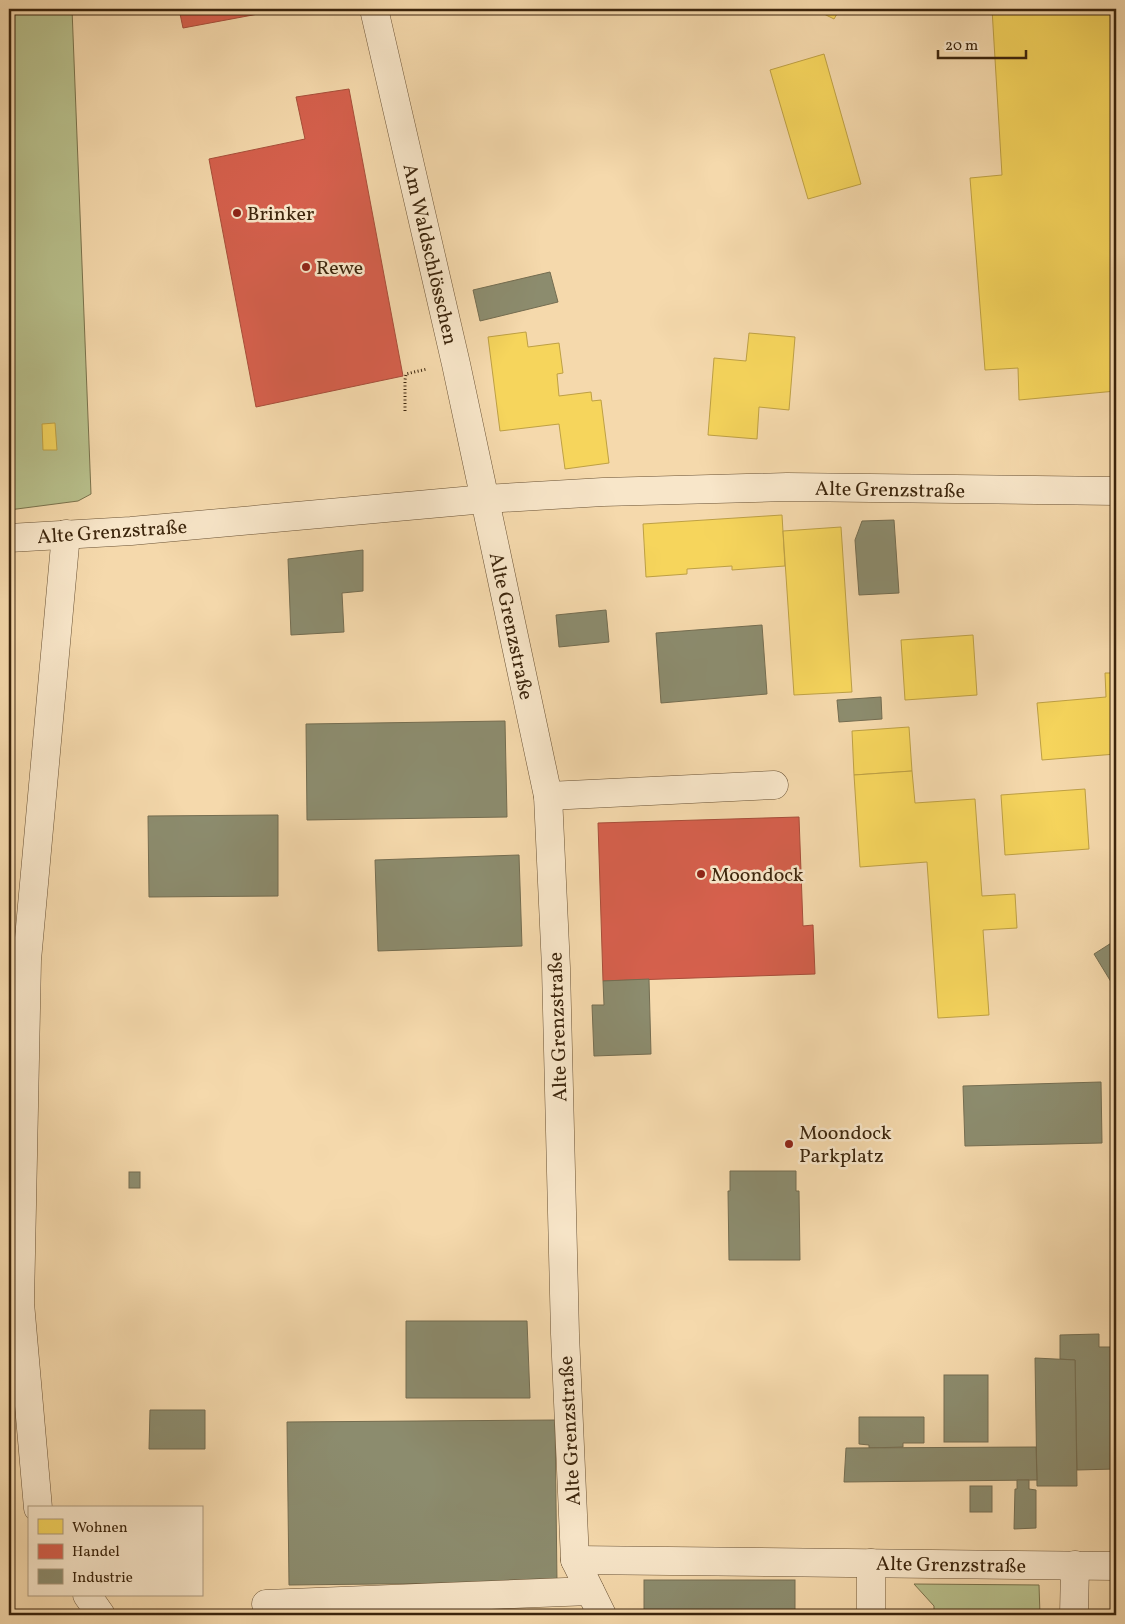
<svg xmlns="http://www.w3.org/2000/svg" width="1125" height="1624" font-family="Vollkorn,serif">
	<rect width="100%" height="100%" fill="#f5d9ac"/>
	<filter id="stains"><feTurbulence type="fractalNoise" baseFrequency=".004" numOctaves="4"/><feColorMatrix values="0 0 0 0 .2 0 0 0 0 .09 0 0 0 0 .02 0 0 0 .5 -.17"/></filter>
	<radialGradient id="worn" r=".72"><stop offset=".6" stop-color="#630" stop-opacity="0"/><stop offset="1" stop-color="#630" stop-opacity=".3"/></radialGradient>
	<!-- green -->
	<g fill="#b8c08c" stroke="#7a724c">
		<path d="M9,9H72L91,494L78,501L9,510Z"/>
		<path d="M914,1584L1039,1585L1040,1615H934V1606Z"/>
	</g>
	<!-- homes -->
	<g fill="#f6d55c" stroke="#bea044">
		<path d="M814,9H840L834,19Z"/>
		<path d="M992,9H1116V391L1019,400L1018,368L985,370L970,178L1002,175Z"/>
		<path d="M824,54L861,184L808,199L770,70Z"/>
		<path d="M526,332L528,347L559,343L563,373L557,374L559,396L591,392L592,401L601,400L609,463L565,469L559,424L500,431L488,337Z"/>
		<path d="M749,333L795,337L789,410L759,407L757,439L708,435L714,358L746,361Z"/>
		<path d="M55,423L57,450H43L42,424Z"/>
		<path d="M782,515L785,566L732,570V566L687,569V574L646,577L643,524Z"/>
		<path d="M841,527L852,692L794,695L783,531Z"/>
		<path d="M973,635L977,695L905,700L901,640Z"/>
		<path d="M1105,673H1116V754L1042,760L1037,703L1106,697Z"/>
		<path d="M909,727L912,771L854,775L852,731Z"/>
		<path d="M912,771L915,803L975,799L982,896L1015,894L1017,928L983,930L989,1015L938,1018L927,862L860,867L854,775Z"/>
		<path d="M1085,789L1089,849L1005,855L1001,795Z"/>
	</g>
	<!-- shops -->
	<g fill="#d6604d" stroke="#a84e3a">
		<path d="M179,9H285L183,28Z"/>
		<path d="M349,89L403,376L256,407L209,159L305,139L296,97Z"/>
		<path d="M799,817L803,926L813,925L815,974L603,981L598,823Z"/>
	</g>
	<!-- industry -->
	<g fill="#8c8c6e" stroke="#746d51">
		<path d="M550,272L558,302L480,321L473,290Z"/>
		<path d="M894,520L899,593L859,595L855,540L862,521Z"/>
		<path d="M363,550V591L342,593L344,632L291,635L288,559Z"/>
		<path d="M606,610L609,642L559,647L556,615Z"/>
		<path d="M762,625L767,694L661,703L656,633Z"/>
		<path d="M881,697L882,719L839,722L837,700Z"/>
		<path d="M505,721L507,817L307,820L306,724Z"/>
		<path d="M278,815V896L149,897L148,816Z"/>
		<path d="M519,855L522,946L378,951L375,860Z"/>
		<path d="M1116,940V990L1094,954Z"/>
		<path d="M649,979L651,1054L594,1056L592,1005H604L603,981Z"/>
		<path d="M1101,1082L1102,1143L965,1146L963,1086Z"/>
		<path d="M730,1171H796V1191H799L800,1260H729L728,1191H730Z"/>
		<rect x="129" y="1172" width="11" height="16"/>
		<path d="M406,1321H527L530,1398H406Z"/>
		<path d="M1099,1334V1347H1113L1115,1469L1077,1470L1075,1360L1060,1359V1335Z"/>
		<path d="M1035,1358L1075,1360L1077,1486H1037Z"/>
		<rect x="944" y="1375" width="44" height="67"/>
		<path d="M150,1410H205V1449H149Z"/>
		<path d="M859,1417H924V1443H903V1447L869,1448V1445L859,1444Z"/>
		<path d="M555,1420L557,1582L289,1585L287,1422Z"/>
		<path d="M1036,1447L1037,1480L844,1482L846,1448Z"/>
		<path d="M1017,1480H1029V1489L1036,1490V1528L1014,1529L1015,1489H1017Z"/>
		<rect x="970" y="1486" width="22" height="26"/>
		<rect x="644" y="1580" width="151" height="35"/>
		<rect x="895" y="1610" width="30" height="5"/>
	</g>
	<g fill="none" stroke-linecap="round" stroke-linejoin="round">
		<!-- minor casing -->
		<g stroke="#6a5234" stroke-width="29">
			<g id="minor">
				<path d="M374,9L456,364L548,796L556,968L565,1334L575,1560L602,1615"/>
				<path d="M9,538L131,531L485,499L603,492L787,487L1116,491"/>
				<path d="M548,796L774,785"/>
				<path d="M38,1508L20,1303L27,960L66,534"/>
				<path d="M575,1560L1116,1566"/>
				<path d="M87,1595L101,1615"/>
				<path d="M266,1604L590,1591"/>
				<path d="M871,1615V1563"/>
				<path d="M1074,1615L1075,1565"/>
			</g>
		</g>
		<!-- path -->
		<path stroke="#3c250c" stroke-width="3" stroke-dasharray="1 2.5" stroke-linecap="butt" d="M405,411V380L406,374L427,369"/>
		<!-- minor -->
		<use href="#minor" stroke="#f8e6c9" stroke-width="28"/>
	</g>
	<!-- markers -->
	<g fill="#8f2418" stroke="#f8e6c9" stroke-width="2">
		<circle cx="237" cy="213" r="5"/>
		<circle cx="306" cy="267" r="5"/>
		<circle cx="701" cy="874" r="5"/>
		<circle cx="789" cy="1144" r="5"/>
	</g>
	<g text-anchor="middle" stroke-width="5" stroke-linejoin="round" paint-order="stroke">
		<!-- poi labels -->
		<g font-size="20" fill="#3c250c" stroke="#f8e6c9" text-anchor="start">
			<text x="247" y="220">Brinker</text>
			<text x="316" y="274">Rewe</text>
			<text x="711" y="881">Moondock</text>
			<text x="799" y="1139">Moondock<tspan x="799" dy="23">Parkplatz</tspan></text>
		</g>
		<!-- street labels -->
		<g font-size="20" fill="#3c250c" stroke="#f8e6c9">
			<text transform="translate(431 254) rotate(77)" y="7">Am Waldschlösschen</text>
			<text transform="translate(890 489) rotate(1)" y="7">Alte Grenzstraße</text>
			<text transform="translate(112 531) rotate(-4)" y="7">Alte Grenzstraße</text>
			<text transform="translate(512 626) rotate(78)" y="7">Alte Grenzstraße</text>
			<text transform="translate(557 1027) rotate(-92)" y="7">Alte Grenzstraße</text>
			<text transform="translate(569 1431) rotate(-93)" y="7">Alte Grenzstraße</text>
			<text transform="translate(951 1564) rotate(1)" y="7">Alte Grenzstraße</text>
		</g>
	</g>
	<!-- margin -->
	<rect width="1125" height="1624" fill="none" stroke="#f5d9ac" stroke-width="30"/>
	<rect x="10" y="10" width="1105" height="1604" fill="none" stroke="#3c250c" stroke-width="2.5"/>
	<rect x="15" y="15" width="1095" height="1594" fill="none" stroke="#3c250c"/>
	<!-- legend -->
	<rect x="28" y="1506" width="175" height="90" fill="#f8e6c9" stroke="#ad997d"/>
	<rect x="38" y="1519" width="25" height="15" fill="#f6d55c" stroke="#ad997d"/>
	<text x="72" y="1532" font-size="15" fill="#3c250c">Wohnen</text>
	<rect x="38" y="1544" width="25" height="15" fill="#d6604d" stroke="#ad997d"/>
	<text x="72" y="1556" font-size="15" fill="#3c250c">Handel</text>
	<rect x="38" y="1569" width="25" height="15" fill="#8c8c6e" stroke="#ad997d"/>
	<text x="72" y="1582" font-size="15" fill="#3c250c">Industrie</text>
	<!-- scale -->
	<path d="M938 50v8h88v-8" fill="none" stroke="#3c250c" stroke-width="2.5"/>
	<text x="945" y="50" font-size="15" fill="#3c250c" stroke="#f8e6c9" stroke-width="4" paint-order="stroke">20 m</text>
	<rect width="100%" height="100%" filter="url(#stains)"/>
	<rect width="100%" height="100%" fill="url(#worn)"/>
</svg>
